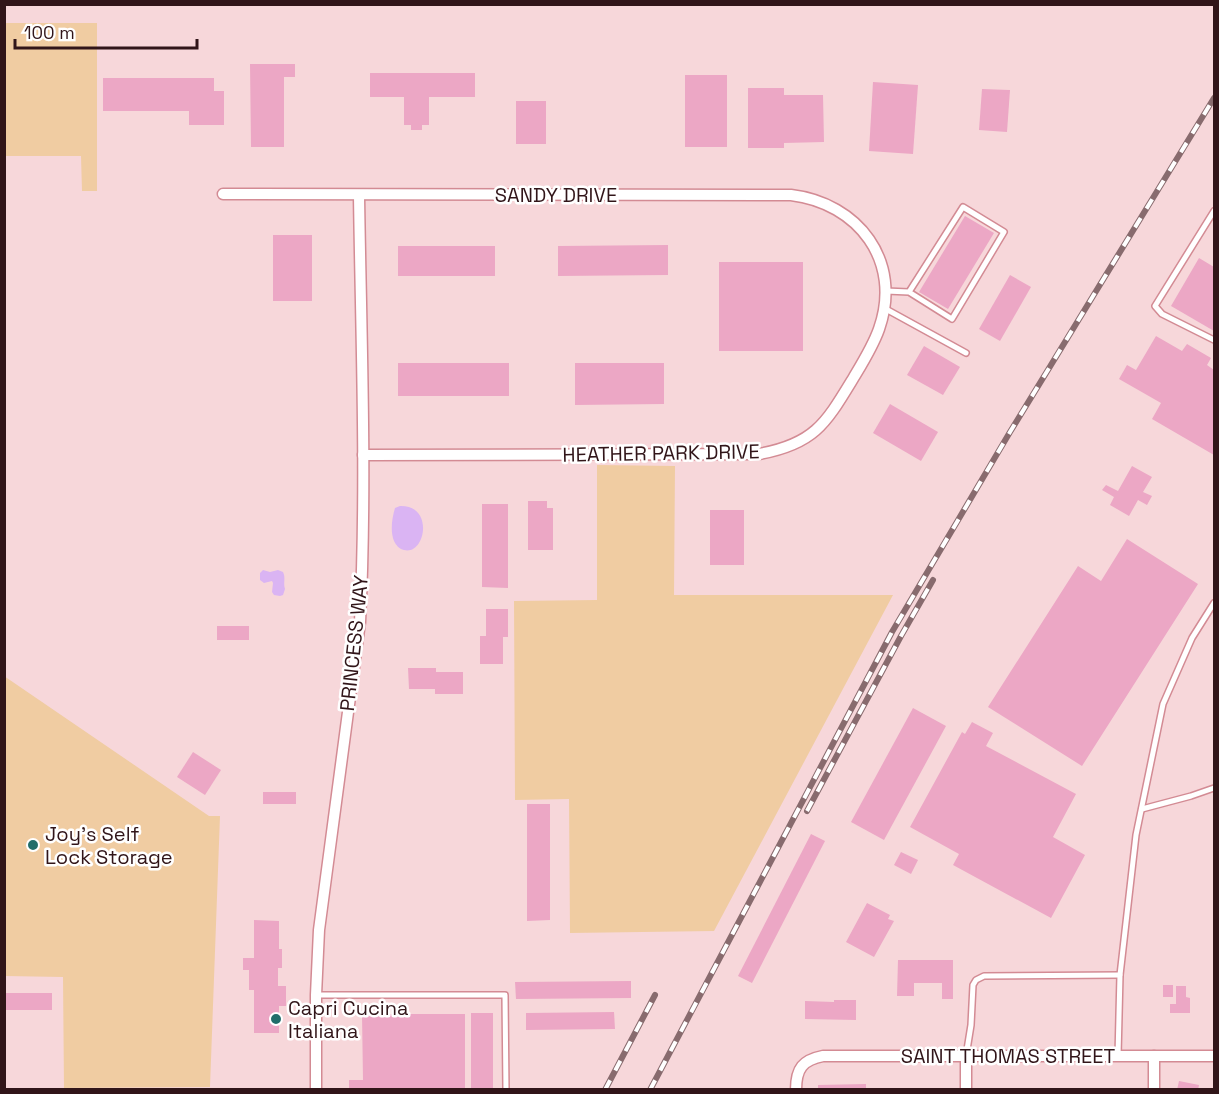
<svg xmlns="http://www.w3.org/2000/svg" width="1219" height="1094" font-family="'Space Grotesk',sans-serif">
	<rect width="100%" height="100%" fill="#f7d7da"/>
	<!-- green -->
	<g fill="#f0cca2">
		<path d="M97,23V191H82L81,156H5V23Z"/>
		<path d="M597,465L675,466L674,595H893L714,931L570,933L569,799L515,800L514,601L597,600Z"/>
		<path d="M4,676L209,816H220L210,1087L64,1088L63,977L5,976Z"/>
	</g>
	<!-- water -->
	<g fill="#dab4f3">
		<path d="M400,506C435,505 425,556 404,550C399,549 396,545 394,541C390,531 392,518 395,508Z"/>
		<path d="M263,570L270,572L278,570L283,572C286,578 283,583 285,589L283,595L280,596L274,595L272,592L273,583L272,581L264,583L260,580V573Z"/>
	</g>
	<!-- building -->
	<g fill="#eca7c5">
		<path d="M250,64H295V77H284V147H251Z"/>
		<path d="M370,73H475V97H429V125H422V130H411V125H404V97H370Z"/>
		<rect x="685" y="75" width="42" height="72"/>
		<path d="M103,78H214V91H224V125H189V111H103Z"/>
		<path d="M873,82L918,85L913,154L869,151Z"/>
		<path d="M748,88H784V95H823L824,142L784,143V148H748Z"/>
		<path d="M982,89L1010,90L1007,132L979,130Z"/>
		<rect x="516" y="101" width="30" height="43"/>
		<path d="M965,216L994,233L948,309L919,292Z"/>
		<rect x="273" y="235" width="39" height="66"/>
		<path d="M668,245V275L558,276V246Z"/>
		<rect x="398" y="246" width="97" height="30"/>
		<path d="M1199,258L1214,267V331L1171,306Z"/>
		<rect x="719" y="262" width="84" height="89"/>
		<path d="M1010,275L1031,287L1000,341L979,329Z"/>
		<path d="M1156,336L1182,351L1187,344L1211,358L1207,365L1214,370V455L1152,419L1161,403L1119,379L1127,365L1136,370Z"/>
		<path d="M924,346L960,367L943,395L907,375Z"/>
		<rect x="398" y="363" width="111" height="33"/>
		<path d="M575,363H664V404L575,405Z"/>
		<path d="M890,404L938,432L921,461L873,433Z"/>
		<path d="M1132,466L1152,477L1143,492L1152,496L1147,505L1138,500L1129,516L1110,505L1114,497L1102,490L1106,485L1118,491Z"/>
		<path d="M528,501H547V508H553V550H528Z"/>
		<path d="M482,504H508V588L482,587Z"/>
		<rect x="710" y="510" width="34" height="55"/>
		<path d="M1127,539L1198,584L1082,766L988,707L1078,566L1101,581Z"/>
		<path d="M486,609H508V637H503V664H480V636H486Z"/>
		<rect x="217" y="626" width="32" height="14"/>
		<path d="M408,668H436V672H463V694H435V689H409Z"/>
		<path d="M913,708L946,726L884,840L851,822Z"/>
		<path d="M972,722L993,733L986,746L1076,794L1053,837L1085,855L1051,918L953,865L959,854L910,827L962,732L965,734Z"/>
		<path d="M193,752L221,770L205,795L177,777Z"/>
		<rect x="263" y="792" width="33" height="12"/>
		<path d="M527,804H550V920L527,921Z"/>
		<path d="M811,834L825,841L752,983L738,976Z"/>
		<path d="M901,852L918,860L911,874L894,865Z"/>
		<path d="M867,903L890,915L888,919L894,921L874,957L846,942Z"/>
		<path d="M254,920L279,921V949H282V968H278V986H286V1006H279V1033H254V990H249V970H243V958H254Z"/>
		<path d="M898,960H953V999H942V983H914V996H897Z"/>
		<path d="M631,981V998L516,999L515,982Z"/>
		<rect x="1163" y="985" width="10" height="12"/>
		<path d="M1176,986H1186V997L1190,998V1013H1170V1004H1176Z"/>
		<rect x="4" y="993" width="48" height="17"/>
		<path d="M834,1000H856V1020L805,1019V1001L834,1002Z"/>
		<path d="M614,1012L615,1029L526,1030V1013Z"/>
		<rect x="471" y="1013" width="22" height="77"/>
		<path d="M362,1014H465V1090H349V1080H363Z"/>
		<path d="M1179,1081L1199,1085L1198,1090H1177Z"/>
		<path d="M866,1084V1090H818V1085Z"/>
	</g>
	<g fill="none" stroke-linecap="round" stroke-linejoin="round">
		<!-- lane casing -->
		<g stroke="#d38b94" stroke-width="8">
			<g id="lane">
				<path d="M1214,211L1155,306L1162,314L1214,340"/>
				<path d="M886,291L909,292L963,207L1004,232L952,319L909,292"/>
				<path d="M884,308L966,353"/>
				<path d="M1142,809L1191,796L1214,788"/>
				<path d="M316,995H505L506,1090"/>
				<path d="M966,1056L971,1025L973,985L976,980L984,976L1120,975"/>
				<path d="M1118,1056L1120,975L1136,835L1163,704L1192,638L1214,603"/>
			</g>
		</g>
		<!-- street casing -->
		<g stroke="#d38b94" stroke-width="13">
			<g id="street">
				<path d="M223,194L791,195C858,203 903,261 879,329C873,346 863,362 854,377C826,423 815,444 759,454L363,455"/>
				<path d="M1154,1056V1090"/>
				<path d="M316,1090V995L319,930L360,622C367,480 361,337 359,195"/>
				<path d="M796,1090C796,1068 803,1060 823,1056H1214"/>
				<path d="M966,1090V1056"/>
			</g>
		</g>
		<!-- lane -->
		<use href="#lane" stroke="#fff" stroke-width="5"/>
		<!-- street -->
		<use href="#street" stroke="#fff" stroke-width="10"/>
		<!-- rail casing -->
		<g stroke="#886b6e" stroke-width="6">
			<g id="rail">
				<path d="M807,811L901,636L933,580"/>
				<path d="M605,1090L655,995"/>
				<path d="M650,1090L892,632L1010,432L1214,98"/>
			</g>
		</g>
		<!-- rail -->
		<use href="#rail" stroke="#fff" stroke-width="4" stroke-dasharray="11" stroke-linecap="butt"/>
	</g>
	<!-- markers -->
	<g fill="#216d6a" stroke="#fff" stroke-width="2">
		<circle cx="33" cy="845" r="6"/>
		<circle cx="276" cy="1019" r="6"/>
	</g>
	<g text-anchor="middle" stroke-width="5" stroke-linejoin="round" paint-order="stroke">
		<!-- street labels -->
		<g font-size="20" fill="#311519" stroke="#fff">
			<text x="556" y="202">SANDY DRIVE</text>
			<text transform="translate(661 453) rotate(-1)" y="7">HEATHER PARK DRIVE</text>
			<text transform="translate(354 643) rotate(-84)" y="7">PRINCESS WAY</text>
			<text x="1008" y="1063">SAINT THOMAS STREET</text>
		</g>
		<!-- poi labels -->
		<g font-size="20" fill="#311519" stroke="#fff" text-anchor="start">
			<text x="45" y="841">Joy's Self<tspan x="45" dy="23">Lock Storage</tspan></text>
			<text x="288" y="1015">Capri Cucina<tspan x="288" dy="23">Italiana</tspan></text>
		</g>
	</g>
	<!-- border -->
	<rect width="1219" height="1094" fill="none" stroke="#311519" stroke-width="12"/>
	<!-- scale -->
	<path d="M15 39v9h182v-9" fill="none" stroke="#311519" stroke-width="3"/>
	<text x="24" y="39" font-size="18" fill="#311519" stroke="#ffffff" stroke-width="4.5" paint-order="stroke">100 m</text>
</svg>
